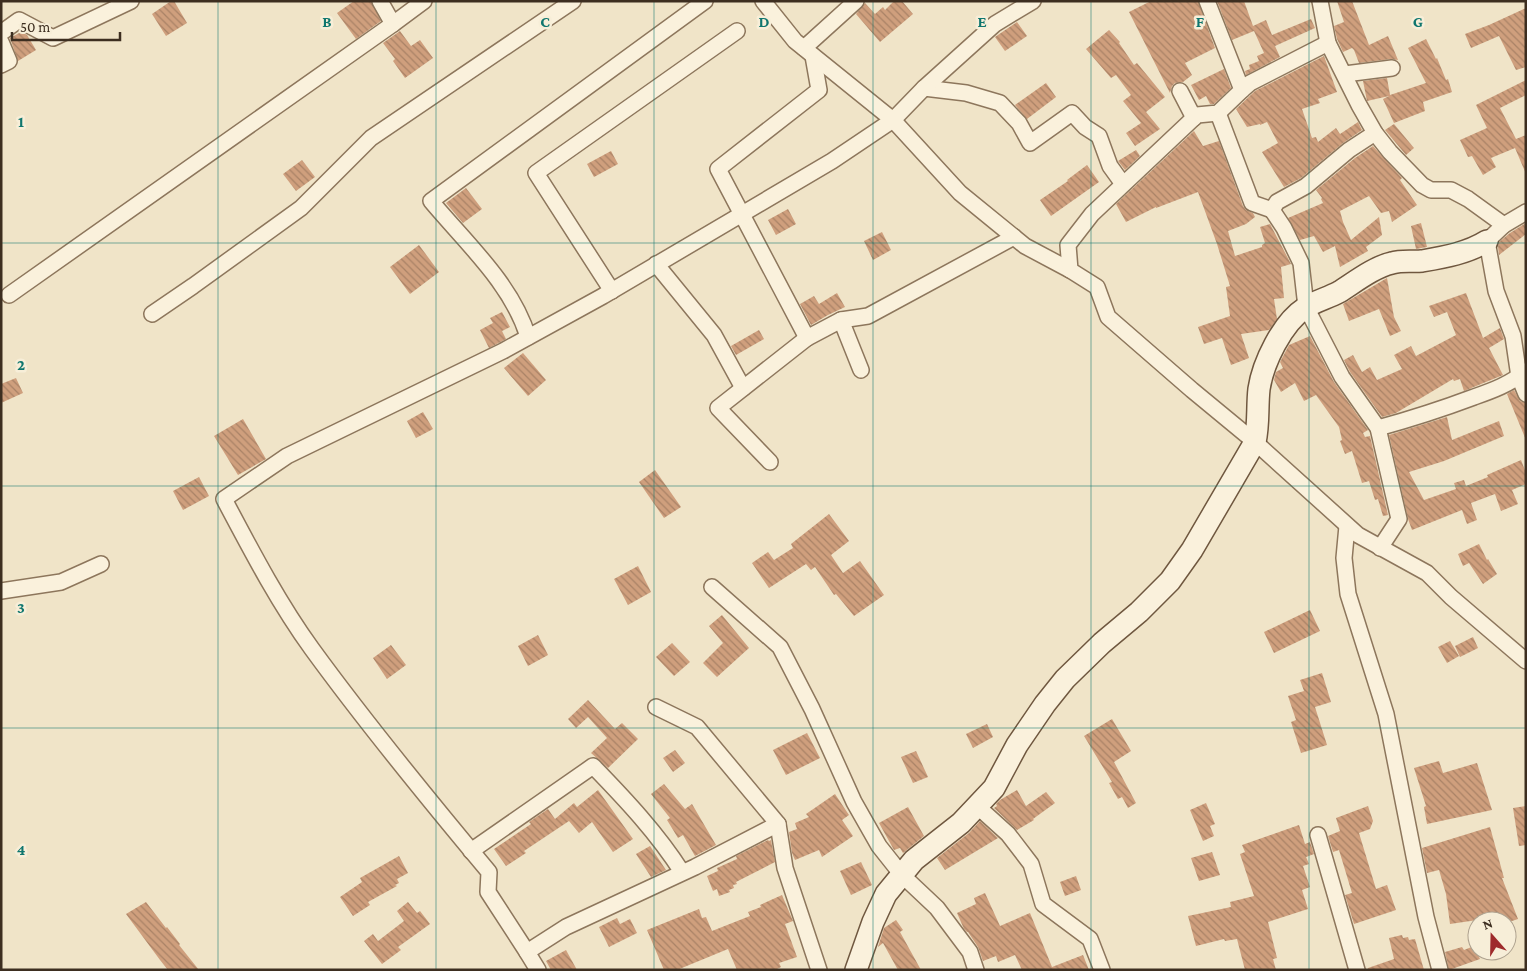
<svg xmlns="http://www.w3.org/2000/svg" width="1527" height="971" font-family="'Crimson Pro',serif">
	<defs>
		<pattern id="building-back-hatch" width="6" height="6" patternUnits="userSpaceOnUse" patternTransform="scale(1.25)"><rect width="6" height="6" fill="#cf9f7d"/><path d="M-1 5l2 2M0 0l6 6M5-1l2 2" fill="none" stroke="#a98266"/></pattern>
	</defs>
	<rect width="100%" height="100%" fill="#f0e4c8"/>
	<!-- building -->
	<g fill="url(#building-back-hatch)">
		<path d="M171,1H174L187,23L166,36L152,14Z"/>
		<path d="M354,1H371L381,21L356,39L337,13Z"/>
		<path d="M894,1H902L913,14L880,42L856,14L865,3L875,14L883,7L885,10Z"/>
		<path d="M1151,1H1198L1215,48L1185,63L1192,75L1183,82L1175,83L1172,86L1170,93L1129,12Z"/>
		<path d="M1217,1H1244L1253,26L1266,20L1272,35L1311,19L1315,28L1275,46L1280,57L1246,75L1245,71L1250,69L1249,65L1259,61L1257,56L1264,53L1254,31L1232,40Z"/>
		<path d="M1337,1H1352L1369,45L1388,36L1398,60L1391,59L1359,63L1354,50L1352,48L1343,52L1337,39L1334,26L1344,22Z"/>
		<path d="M1526,8V67L1516,70L1499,36L1471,48L1465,34L1489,25Z"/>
		<path d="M1017,22L1027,36L1005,51L995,37Z"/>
		<path d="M1109,30L1120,42L1119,43L1134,65L1137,63L1165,97L1146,112L1160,129L1135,146L1126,133L1141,123L1123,101L1131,95L1116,75L1111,78L1086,49Z"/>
		<path d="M400,31L411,46L420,40L433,58L405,78L393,61L395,59L383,43Z"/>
		<path d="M21,32L27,35L36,50L18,61L10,38Z"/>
		<path d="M1426,39L1436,59L1437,58L1446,80L1448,79L1452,92L1423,102L1425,111L1394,123L1383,99L1389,96L1367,101L1363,81L1387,78L1390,95L1426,83L1408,48Z"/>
		<path d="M1324,56L1337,92L1318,99L1320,103L1302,109L1312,138L1316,137L1318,142L1336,128L1340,134L1358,122L1362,130L1343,143L1301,178L1284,187L1262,152L1278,143L1267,122L1260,125V124L1247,127L1236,109L1255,91Z"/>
		<path d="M1224,69L1231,88L1214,104H1210L1206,96L1199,100L1191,85Z"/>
		<path d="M1526,80V95L1500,108L1516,139L1526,135V174L1515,148L1491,158L1496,167L1483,175L1472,156L1468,157L1460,140L1487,128L1476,105Z"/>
		<path d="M1046,83L1056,97L1027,119L1015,105Z"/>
		<path d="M1394,124L1414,148L1406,155L1385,130Z"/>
		<path d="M1194,131L1203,146L1219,141L1243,206L1246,210L1253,213L1255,217L1246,224L1228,231L1235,256L1262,247V245L1265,243L1260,227L1270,224L1291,264L1281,267L1284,298L1274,299L1277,319L1269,330L1241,334L1249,358L1231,365L1222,338L1204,344L1198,327L1230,316L1226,287L1230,286L1217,244L1198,192L1156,208V207L1126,222L1116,204Z"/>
		<path d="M1373,146L1402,178L1400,180L1417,205L1392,222L1389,211L1381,213L1369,196L1340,211L1343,222L1351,240L1379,217L1382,235L1366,247L1368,251L1340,267L1335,246L1323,252L1314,236L1300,240L1288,218L1323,203L1321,199L1322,198L1316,190L1355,158Z"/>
		<path d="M1136,150L1140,156L1125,170L1118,161Z"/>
		<path d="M611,151L618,164L594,177L587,164Z"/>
		<path d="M302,160L315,177L296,191L283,174Z"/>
		<path d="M1087,165L1099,182L1051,216L1040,200L1068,181L1067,180Z"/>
		<path d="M466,188L482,209L463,223L446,203Z"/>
		<path d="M788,209L796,224L776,235L768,220Z"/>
		<path d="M1421,223L1427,247L1416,249L1411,226Z"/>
		<path d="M1526,223V234L1499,255L1498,247L1499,242L1510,233Z"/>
		<path d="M882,232L891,250L873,260L864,241Z"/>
		<path d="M419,245L439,272L410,294L390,267Z"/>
		<path d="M1387,278L1394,317L1401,331L1390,336L1379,309L1349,321L1343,304Z"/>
		<path d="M837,293L845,307L828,315L811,325L800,304L814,296L819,304Z"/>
		<path d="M1466,293L1483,338L1500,328L1504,339L1489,348L1503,375L1464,391L1460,379L1454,381L1453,379L1396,413L1382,417L1350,372L1344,360L1353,355L1362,372L1370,367L1377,380L1402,369L1394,355L1411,346L1416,356L1456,335L1447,312L1434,317L1429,306Z"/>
		<path d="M502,312L510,327L502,331L506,339L489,348L480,330L493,323L490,318Z"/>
		<path d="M759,330L764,339L736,355L731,346Z"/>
		<path d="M1310,336L1334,382L1368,430L1363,433L1365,437L1370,436L1388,515L1383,516L1378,499L1375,500L1369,481L1362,483L1352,451L1345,454L1340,441L1342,440L1339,427L1316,395L1304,401L1295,383L1281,392L1274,380L1276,372L1283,368L1280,362L1289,345Z"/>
		<path d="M523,353L546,380L528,396L504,368Z"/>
		<path d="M16,378L23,393L1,403V384Z"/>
		<path d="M1514,390L1520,401L1526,403V440L1507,394Z"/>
		<path d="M423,412L433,429L416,438L407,421Z"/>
		<path d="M1447,417L1452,440L1499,421L1504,436L1444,461L1409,472L1424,500L1456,489L1454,483L1464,480L1466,486L1488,477L1487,475L1521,460L1526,473V484L1512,490L1518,504L1501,511L1495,494L1471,503L1477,520L1467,524L1462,510L1412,530L1408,519L1389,435Z"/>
		<path d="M243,419L266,459L238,475L214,436Z"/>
		<path d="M655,470L681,507L664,518L639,482Z"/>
		<path d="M199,477L209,496L183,510L173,491Z"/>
		<path d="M829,514L849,541L831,555L843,573L860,561L884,595L854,616L836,594L834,595L815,567L811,570L806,564L769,588L752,563L768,552L774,560L793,548L791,544Z"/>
		<path d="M1479,544L1487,560L1488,559L1497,574L1483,584L1469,563L1463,566L1458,554Z"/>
		<path d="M638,566L651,592L628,605L614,579Z"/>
		<path d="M1310,610L1320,631L1274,653L1264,632Z"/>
		<path d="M722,615L749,648L717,677L703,663L723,643L709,626Z"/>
		<path d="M538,635L548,655L528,666L518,646Z"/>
		<path d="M1473,637L1478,648L1460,657L1455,646Z"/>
		<path d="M1450,641L1459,656L1447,663L1438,647Z"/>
		<path d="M672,643L690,662L674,676L656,657Z"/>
		<path d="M391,645L406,665L387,679L373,658Z"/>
		<path d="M1322,673L1331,702L1315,707L1327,745L1301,753L1291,722L1296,720L1288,696L1304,691L1300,680Z"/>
		<path d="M588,700L615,729L622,723L638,739L608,768L591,753L607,738L588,717L576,728L568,719Z"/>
		<path d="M1112,719L1131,751L1114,762L1136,803L1128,808L1122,797L1118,799L1109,783L1112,782L1084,736Z"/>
		<path d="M987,724L993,737L973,748L966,734Z"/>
		<path d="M807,733L820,758L786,775L773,750Z"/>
		<path d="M675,750L685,763L673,772L663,758Z"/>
		<path d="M916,751L928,777L913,783L901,757Z"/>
		<path d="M1439,761L1443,773L1477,763L1492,810L1427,824L1424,807L1426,806L1414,768Z"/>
		<path d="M664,784L685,809L692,804L716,845L695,856L683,835L678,838L667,820L670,818L651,794Z"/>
		<path d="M598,790L633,839L613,852L592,822L579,833L569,821L524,851L526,853L506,866L494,849L531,824L529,822L548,809L555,819L574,803L577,807Z"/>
		<path d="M1017,790L1026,806L1046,792L1055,803L1033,819L1034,820L1017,830L994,808L997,806L996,804L1000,800Z"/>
		<path d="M835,794L849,815L842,820L853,836L822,857L819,850L795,860L792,853L789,832L797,829L795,823L809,817L806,814Z"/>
		<path d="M1206,803L1215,824L1210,826L1214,836L1203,841L1190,810Z"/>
		<path d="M1368,806L1373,821L1370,829L1359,833L1376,889L1387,885L1396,910L1354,924L1345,895L1352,893L1339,850L1333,852L1328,836L1340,831L1336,818Z"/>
		<path d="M1526,806V845L1519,846L1513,808Z"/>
		<path d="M908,807L924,836L903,853L900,848L894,850L879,823Z"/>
		<path d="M980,821L998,838L945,870L937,858L969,833Z"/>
		<path d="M1299,825L1305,844L1310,842L1314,854L1306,857L1309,864L1303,866L1310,887L1302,890L1308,909L1268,922L1277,958L1273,959L1276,970H1245L1237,939L1225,941L1224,939L1196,946L1188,916L1231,907L1230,902L1254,896L1240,854L1245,852L1242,845Z"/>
		<path d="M1490,827L1504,878H1502L1518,919L1512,921H1492L1491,918L1450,924L1446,894L1439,870L1427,873L1422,848Z"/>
		<path d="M768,840L769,841L771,840L775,862L736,882L737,884L733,885L734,888L729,890L730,892L719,896L717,889L713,891L707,876L718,871L717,868L737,859L736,856Z"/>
		<path d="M650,846L666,870L651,877L636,854Z"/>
		<path d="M1212,852L1220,875L1199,881L1191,858Z"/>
		<path d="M399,856L408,873L397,879L399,883L395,885L397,886L368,902L370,905L353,916L340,897L362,882L360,878Z"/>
		<path d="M861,862L872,885L851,895L840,871Z"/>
		<path d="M1076,876L1081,890L1065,896L1060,882Z"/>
		<path d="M985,893L1000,926L1030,913L1052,967L1083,955L1089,970H1022L1015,955L998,962L996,956L983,961L978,947L968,932H967L964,929L957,913L976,904L974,898Z"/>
		<path d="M782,895L793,921L785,924L797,957L779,963L781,967L775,970H737L728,949L677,970H664L647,930L699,909L702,918L706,917L712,931L750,916L748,912L761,907L760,905Z"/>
		<path d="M146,902L166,928L167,927L180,944L179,945L199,970H168L160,960L126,914Z"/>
		<path d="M408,902L417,913L420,911L430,924L398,947L401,950L382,964L364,941L373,934L378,941L404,921L397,911Z"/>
		<path d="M617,918L620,924L630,919L637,933L609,947L599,927Z"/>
		<path d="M896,920L903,930L900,932L921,970H898L883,943L878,947L884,928Z"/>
		<path d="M1402,935L1403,938L1408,937L1409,940L1415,939L1424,970H1368V968L1394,959L1389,938Z"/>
		<path d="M1474,946L1480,959L1449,970L1445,952L1462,947L1464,950Z"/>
		<path d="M566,950L577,970H551L546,961Z"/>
	</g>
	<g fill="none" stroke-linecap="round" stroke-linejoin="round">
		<!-- street casing -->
		<g stroke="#8d765c" stroke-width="18">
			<g id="street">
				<path d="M380,1L393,24L424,1"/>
				<path d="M763,1L795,41L893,120L960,193L1025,246L1070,270"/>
				<path d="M1207,1L1242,90L1218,113L1197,115L1092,214L1068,245L1070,270L1097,287L1108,317L1192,390L1255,442L1358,535L1427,573L1451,597L1526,661"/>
				<path d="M1320,1L1328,43L1359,105L1375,133L1390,152L1422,185L1431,190H1451L1468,199L1504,225"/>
				<path d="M1,33L19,20L53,38L131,1"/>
				<path d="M1,42L9,61L1,65"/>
				<path d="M804,48L856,1"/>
				<path d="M813,56L819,90L718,169L807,338L841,320L861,370"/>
				<path d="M1345,74L1392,68"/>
				<path d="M924,88L966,93L1000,103L1019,123L1030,143L1072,113L1085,127L1099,136L1110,166L1123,184"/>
				<path d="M1242,90L1250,83L1328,43"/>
				<path d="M1180,91L1194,118"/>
				<path d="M1218,113L1252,203L1272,210L1277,202L1306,186L1349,150L1375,133"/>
				<path d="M1272,210L1284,228L1301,263L1306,307L1342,377L1378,428L1399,519L1380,548"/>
				<path d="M1526,212L1504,225L1487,241L1496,291L1513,336L1519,377L1526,394"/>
				<path d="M656,264L714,335L743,388"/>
				<path d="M612,291L536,173L737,31"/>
				<path d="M9,295L393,24"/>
				<path d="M152,314L193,286L301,208L371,138L573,1"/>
				<path d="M841,320L868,316L1014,237"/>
				<path d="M528,337C512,284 466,243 431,201L705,1"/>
				<path d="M1378,428C1411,419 1442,409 1474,397C1491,391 1511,384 1525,371"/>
				<path d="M770,462L718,408L807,338"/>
				<path d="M1347,526L1344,558L1348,594L1386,714L1426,917L1440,970"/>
				<path d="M712,587L780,647L812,709L854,802L879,846L902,875L937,908L970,952L976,970"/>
				<path d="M1,591L61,582L101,564"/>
				<path d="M656,707L697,727L778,824L785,868L819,970"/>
				<path d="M977,806L1008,834L1031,864L1043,904L1090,939L1102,970"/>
				<path d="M1318,835L1357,970"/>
				<path d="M471,851L593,766C626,800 657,833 682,872"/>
				<path d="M527,952L488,892L489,872C428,799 368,726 312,649C278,602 251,550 224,499L287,456L503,351L603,296L832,161L893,120L924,88L995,24L1033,1"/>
				<path d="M538,970L527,952L566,927L695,867L778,824"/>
			</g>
		</g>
		<!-- secondary casing -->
		<g stroke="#6f573f" stroke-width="24">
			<path id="secondary" d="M856,970L873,922L886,894L914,860L961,823L994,788L1017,745L1045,704L1065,679L1102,643L1139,612L1170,581L1192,550L1255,442C1259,424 1257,407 1259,389C1263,363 1282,323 1305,308C1315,301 1328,298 1339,292C1355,282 1374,267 1392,263C1402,260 1413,262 1422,261C1445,257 1468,253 1487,241"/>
		</g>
		<!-- street -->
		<use href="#street" stroke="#faf1dc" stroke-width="15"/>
		<!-- secondary -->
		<use href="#secondary" stroke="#faf1dc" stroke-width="21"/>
	</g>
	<!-- grid -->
	<path fill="none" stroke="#0f766e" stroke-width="1" stroke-opacity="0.55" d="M218,1V970M436,1V970M654,1V970M873,1V970M1091,1V970M1309,1V970M1,243H1526M1,486H1526M1,728H1526"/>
	<g font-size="16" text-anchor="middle" font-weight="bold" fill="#0f766e" stroke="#f7eed8" stroke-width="5" stroke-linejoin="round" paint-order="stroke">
		<text x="327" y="27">B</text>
		<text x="545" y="27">C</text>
		<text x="764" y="27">D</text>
		<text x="982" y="27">E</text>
		<text x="1200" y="27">F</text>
		<text x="1418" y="27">G</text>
		<text x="21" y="127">1</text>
		<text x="21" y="370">2</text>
		<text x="21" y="613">3</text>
		<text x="21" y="855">4</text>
	</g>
	<!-- border -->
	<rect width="1527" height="971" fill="none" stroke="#3d2e20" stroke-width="5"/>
	<!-- north arrow -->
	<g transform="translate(1492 936) rotate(340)"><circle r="24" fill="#f7eed8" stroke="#ada18e"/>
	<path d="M0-4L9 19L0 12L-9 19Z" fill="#9e2a2b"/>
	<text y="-8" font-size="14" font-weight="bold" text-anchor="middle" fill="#3d2e20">N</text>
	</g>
	<!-- scale -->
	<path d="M12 32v8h108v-8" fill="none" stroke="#3d2e20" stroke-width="2.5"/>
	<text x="20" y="32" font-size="15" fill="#3d2e20" stroke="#f7eed8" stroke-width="4" paint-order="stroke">50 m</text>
</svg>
